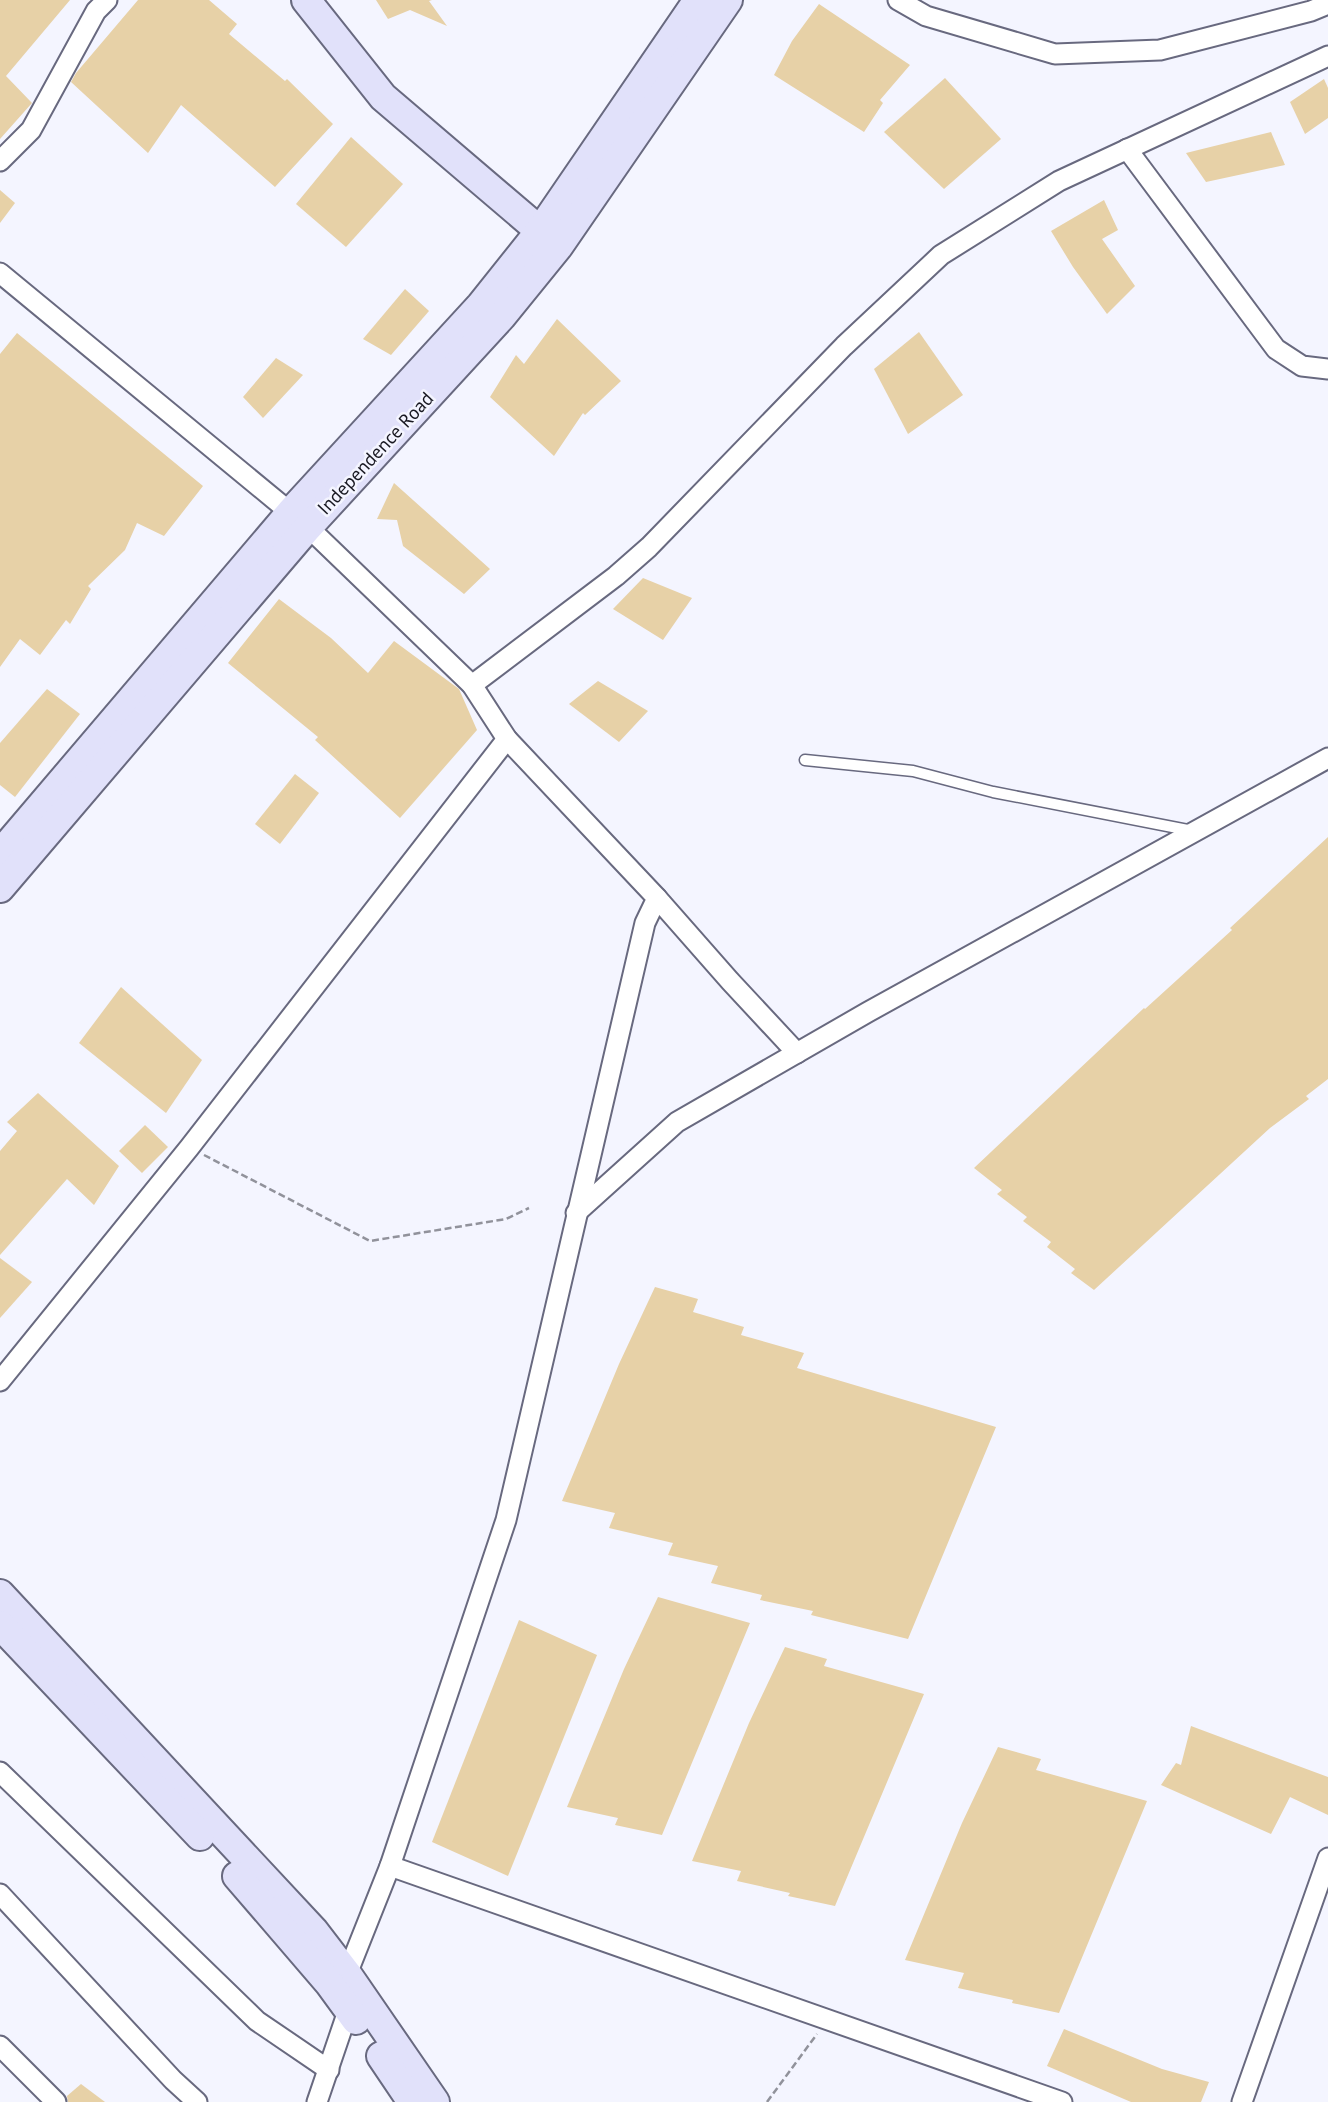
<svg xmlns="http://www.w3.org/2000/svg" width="1328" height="2102" font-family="'PT Sans',sans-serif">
	<rect width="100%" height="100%" fill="#f4f5ff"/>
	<!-- building -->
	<g fill="#e7d1a7">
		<path d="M0,0H70L6,76L32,103L0,139Z"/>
		<path d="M138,0H209L237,24L229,34L285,81L287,79L333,124L275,187L181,105L148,153L71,82L76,73Z"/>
		<path d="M376,0H432L429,1L447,26L410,10L388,19Z"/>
		<path d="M819,4L910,65L880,100L883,103L864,132L774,75L792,41Z"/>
		<path d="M945,78L1001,139L944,189L884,132Z"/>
		<path d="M1324,79L1328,88V118L1305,134L1290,102Z"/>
		<path d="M1271,132L1285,165L1206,182L1186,153Z"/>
		<path d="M351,137L403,184L346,247L296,204Z"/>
		<path d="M0,190L15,203L0,223Z"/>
		<path d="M1104,200L1118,230L1102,239L1135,286L1107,314L1073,267L1051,231Z"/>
		<path d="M405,289L429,311L391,355L363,339Z"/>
		<path d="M557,319L621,381L585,415L583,413L554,456L490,397L516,355L524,364Z"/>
		<path d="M919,332L963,395L908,434L874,369Z"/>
		<path d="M17,333L203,486L164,536L137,523L125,550L88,586L91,589L70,624L66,620L40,655L20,639L0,667V354Z"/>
		<path d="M276,358L303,375L263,418L243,397Z"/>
		<path d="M394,483L490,569L464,594L403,546L397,520L377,519Z"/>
		<path d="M643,578L692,598L663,640L613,609Z"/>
		<path d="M279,599L331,638L368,673L394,641L459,689L477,730L400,818L315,740L318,737L228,663Z"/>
		<path d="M598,681L648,711L619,742L569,704Z"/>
		<path d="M47,689L80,714L15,797L0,785V743Z"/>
		<path d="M295,774L319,793L280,844L255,824Z"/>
		<path d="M1328,837V1079L1306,1096L1309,1099L1270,1128L1094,1290L1071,1273L1075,1269L1047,1247L1051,1242L1023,1221L1027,1217L997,1194L1002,1190L974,1168L1144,1008L1145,1009L1232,930L1230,928Z"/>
		<path d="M121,987L202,1060L166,1113L79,1043Z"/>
		<path d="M38,1093L119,1166L94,1205L67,1179L0,1255V1151L17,1131L7,1122Z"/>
		<path d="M145,1125L168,1147L142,1173L119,1151Z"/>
		<path d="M0,1258L32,1282L0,1318Z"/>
		<path d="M655,1287L698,1299L693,1312L744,1327L741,1335L804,1353L797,1368L996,1427L908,1639L811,1615L813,1611L760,1600L762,1595L711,1583L718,1566L668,1555L673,1543L609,1528L615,1513L562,1501L619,1364Z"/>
		<path d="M658,1597L750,1623L662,1835L615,1825L618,1818L567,1807L624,1669Z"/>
		<path d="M519,1620L597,1655L508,1876L432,1842Z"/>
		<path d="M785,1647L827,1659L824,1666L924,1694L835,1906L788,1896L790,1893L737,1881L741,1871L692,1861L749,1723Z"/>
		<path d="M1191,1726L1328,1777V1815L1290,1797L1271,1834L1161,1785L1176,1763L1181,1765Z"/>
		<path d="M998,1747L1041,1759L1036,1770L1147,1801L1059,2013L1012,2003L1013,2000L958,1988L964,1973L905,1960L962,1823Z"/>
		<path d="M1064,2029L1162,2069L1209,2082L1201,2102H1131L1047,2066Z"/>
		<path d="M81,2084L105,2102H68L67,2096Z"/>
	</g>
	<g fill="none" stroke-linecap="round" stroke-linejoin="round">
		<!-- lane casing -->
		<g stroke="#68697f" stroke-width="13">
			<path id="lane" d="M805,760L913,771L993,792L1193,831"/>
		</g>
		<!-- street casing -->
		<g stroke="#68697f" stroke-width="23">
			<g id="street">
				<path d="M898,0L926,16L1055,54L1160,50L1311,11L1328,4"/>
				<path d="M1127,149L1276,349L1302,366L1328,369"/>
				<path d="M0,161L31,130L96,11L107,0"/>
				<path d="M0,273L308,527L472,685L507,739L657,898L645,923L506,1520L390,1866L347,1974L349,2008L317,2102"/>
				<path d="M472,685L616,576L649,547L844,346L941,255L1059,181L1328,56"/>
				<path d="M657,898L730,981L797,1053"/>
				<path d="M576,1213L677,1122L868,1012L1328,758"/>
				<path d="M0,1381L189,1148L507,739"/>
				<path d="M0,1772L257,2021L329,2070"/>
				<path d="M390,1866L1062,2102"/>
				<path d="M0,1894L173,2080L197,2102"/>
				<path d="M0,2046L56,2102"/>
				<path d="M1242,2102L1328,1858"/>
			</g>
		</g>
		<!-- secondary casing -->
		<g stroke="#68697f" stroke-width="32">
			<g id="secondary">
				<path d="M306,0L383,97L553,242"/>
				<path d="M0,854L291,512L481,305L540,231L698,0"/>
				<path d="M0,888L308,527L502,316L558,247L728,0"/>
				<path d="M0,1594L314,1931L347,1974L435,2102"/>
				<path d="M0,1625L200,1836"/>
				<path d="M237,1876L329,1983L356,2020"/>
				<path d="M381,2056L412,2102"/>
			</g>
		</g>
		<!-- path -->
		<g stroke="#91929b" stroke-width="2.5" stroke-dasharray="7 3.5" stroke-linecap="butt">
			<path d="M204,1155L370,1241L506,1219L529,1208"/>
			<path d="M767,2102L817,2034"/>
		</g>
		<!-- lane -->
		<use href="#lane" stroke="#fff" stroke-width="10"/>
		<!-- street -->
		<use href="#street" stroke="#fff" stroke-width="19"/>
		<!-- secondary -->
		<use href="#secondary" stroke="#e1e1fa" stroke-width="28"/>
	</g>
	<g text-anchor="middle" stroke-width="5" stroke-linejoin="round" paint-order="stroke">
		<!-- street labels -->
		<g font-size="19" fill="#191922" stroke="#f4f5ff">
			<text transform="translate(375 453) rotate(-47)" y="7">Independence Road</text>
		</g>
	</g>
</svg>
